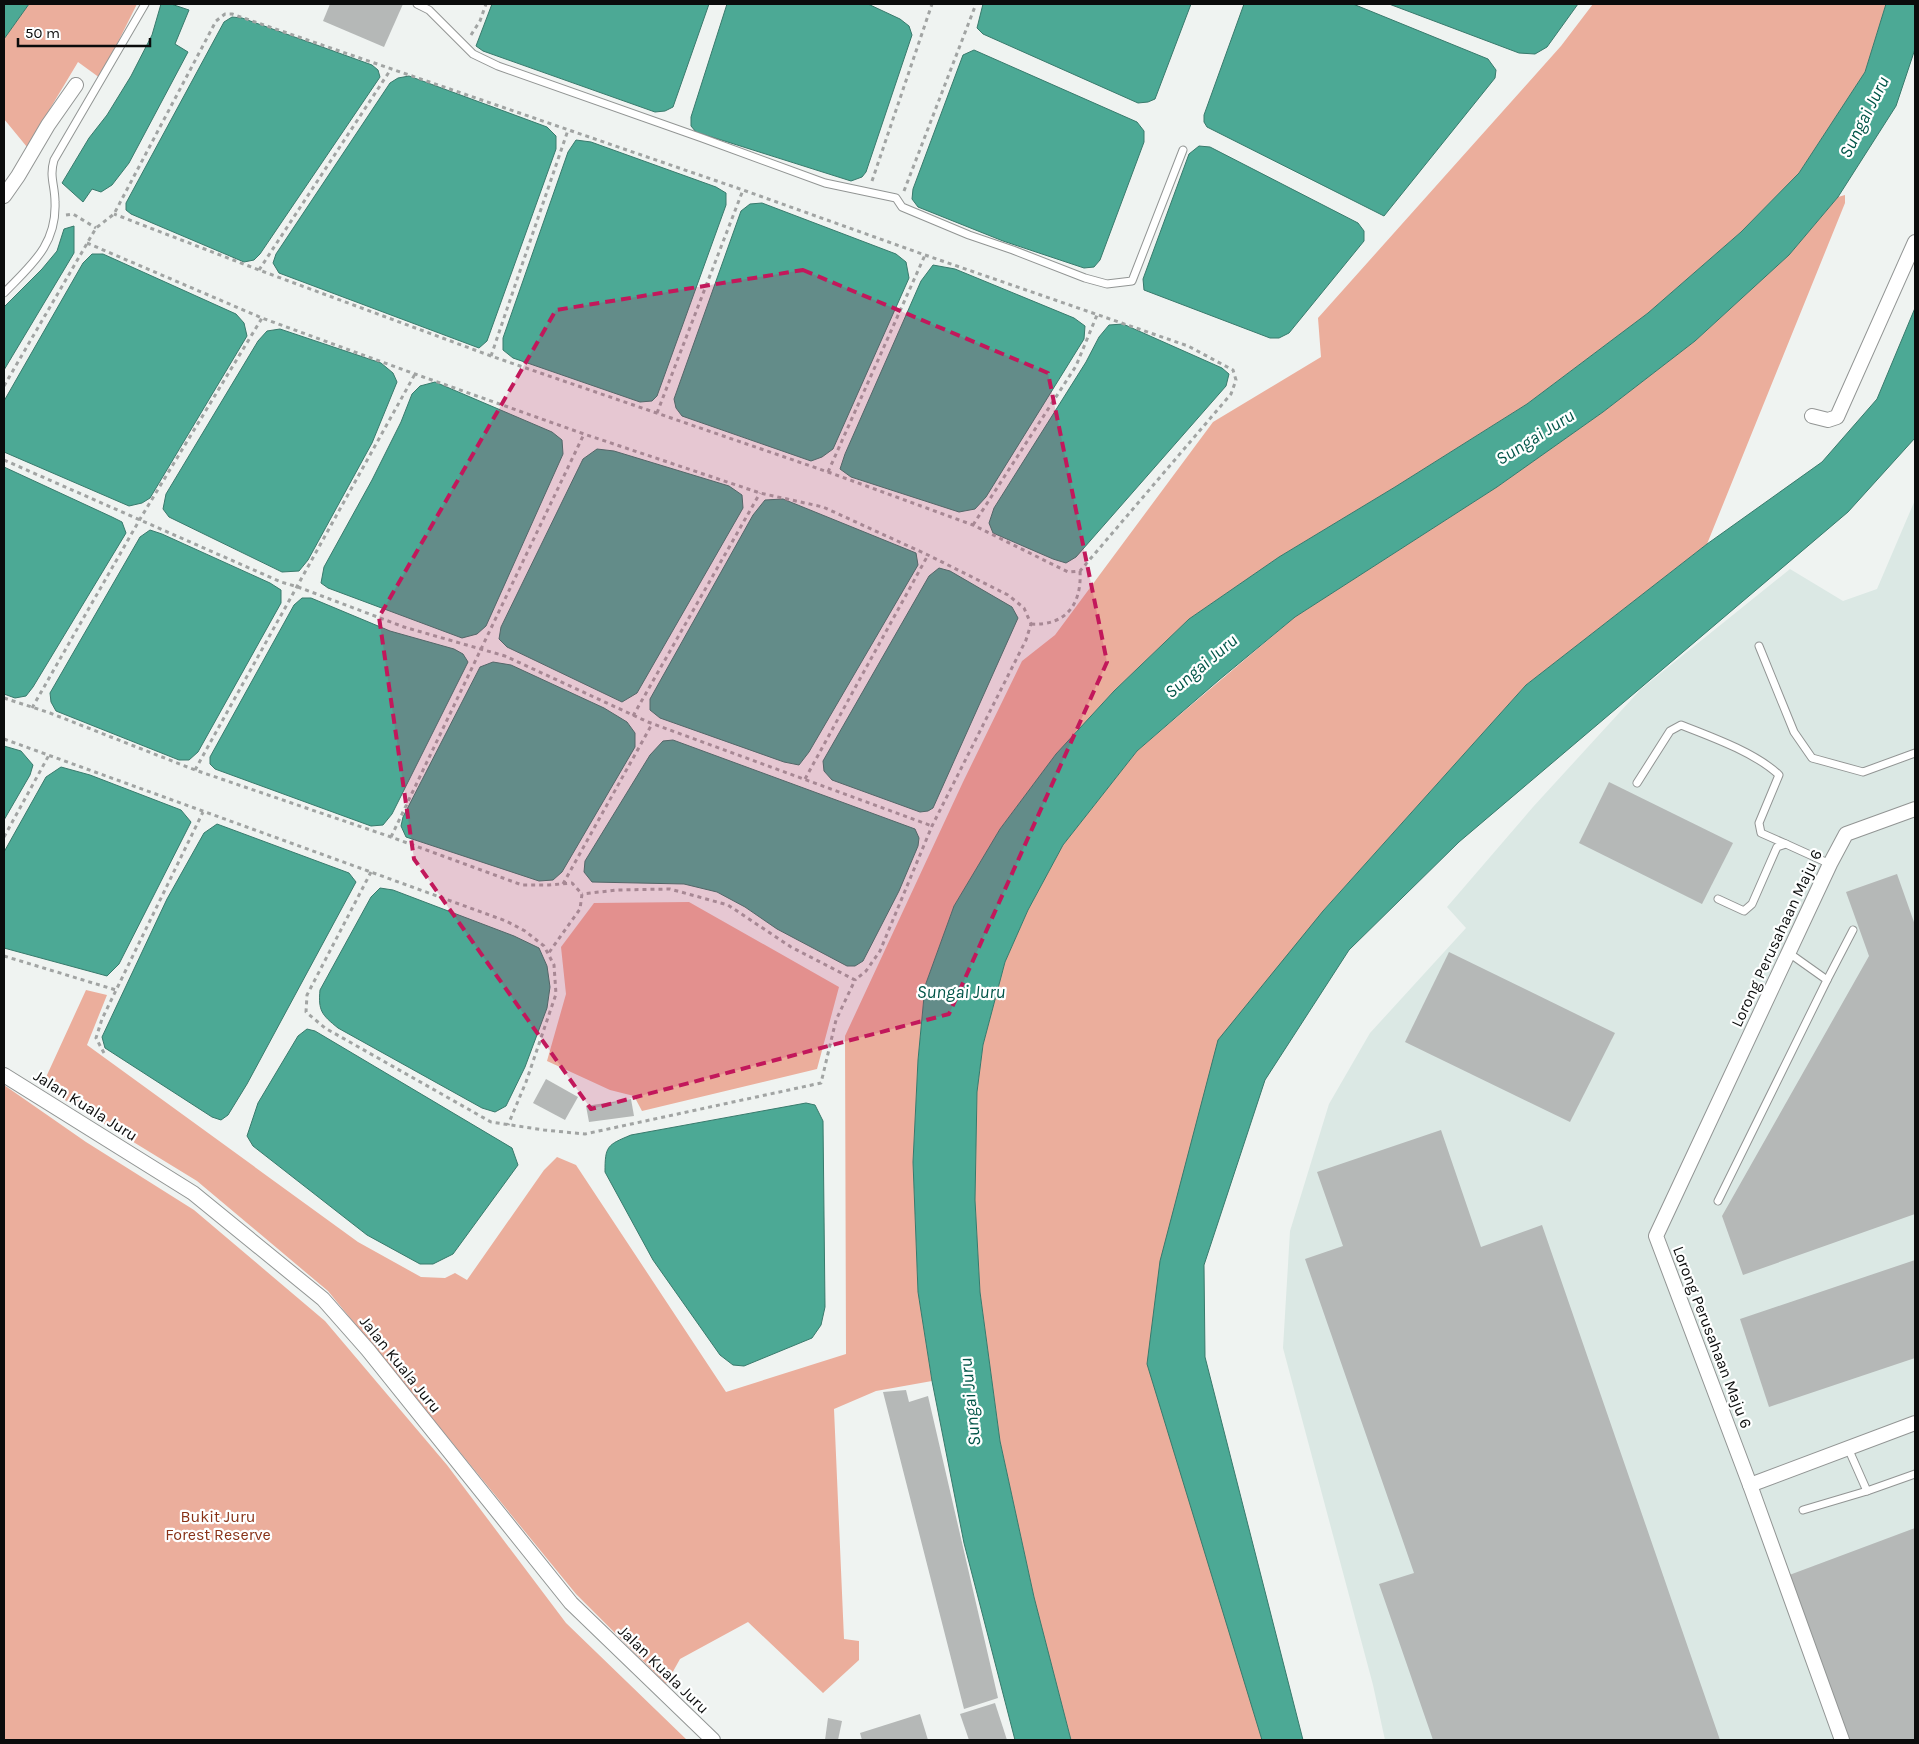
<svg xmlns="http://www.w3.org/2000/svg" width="1919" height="1744" font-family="Karla,sans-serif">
	<rect width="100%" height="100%" fill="#eff3f1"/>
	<!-- built -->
	<path fill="#dbe8e4" d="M1915,500V1740H1385L1373,1685L1283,1348L1290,1231L1329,1104L1370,1033L1466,928L1447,907L1533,807L1641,689L1790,569L1843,601L1877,589Z"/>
	<!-- green -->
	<g fill="#ebae9c">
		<path d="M29,4H137L100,78L78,62L27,147L4,119V39Z"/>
		<path d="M1593,4H1886L1865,72L1799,173L1741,232L1648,313L1527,404L1395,487L1279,557L1189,619L1114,691L1056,754L1000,829L954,906L925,986L918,1060L913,1162L918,1292L932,1381L876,1391L834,1409L844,1639L859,1641V1660L823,1693L748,1622L680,1659L666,1684L576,1594L328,1291L197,1181L42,1086L86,990L107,995L87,1045L358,1242L421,1277L445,1278L455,1273L467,1280L544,1170L557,1157L576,1165L726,1392L846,1354L845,1036L963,782L1022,661L1055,635L1213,422L1321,357L1318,318L1561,46Z"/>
		<path d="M1845,195V203L1707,544L1526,685L1323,911L1160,1261L1262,1740H1071L1034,1597L1000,1441L980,1292L975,1200L977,1092L983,1045L1005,962L1028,910L1063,845L1137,751L1295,617L1497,487L1603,412L1695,341L1789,255L1838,197Z"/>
		<path d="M689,902L839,987L817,1069L642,1111L634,1096L610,1090L547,1061L566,994L561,947L594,903Z"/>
		<path d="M4,1085L86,1142L194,1210L325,1321L447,1465L566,1623L687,1740H4Z"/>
	</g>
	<!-- water -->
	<g fill="#4ca995" stroke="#387a6c">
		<path d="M4,4H29L4,39Z"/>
		<path d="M161,4H171L189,10L175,44L188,52L129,163L112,185L101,192L92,189L83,202L62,183L89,138L107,115L131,76L152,35Z"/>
		<path d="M492,4H709L673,107L665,111L655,112L483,51L476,46Z"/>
		<path d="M727,4H868L900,19L909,26L912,35L866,172L862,177L851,181L696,132L691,126V117Z"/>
		<path d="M983,4H1191L1155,99L1148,102L1138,103L983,34L977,28Z"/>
		<path d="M1244,4H1353L1488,59L1496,70L1495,78L1384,216L1207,127L1204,122V115Z"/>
		<path d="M1389,4H1578L1547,47L1535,54L1519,53Z"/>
		<path d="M1886,4H1915V49L1896,106L1838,197L1789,255L1695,341L1603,412L1497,487L1295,617L1219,680L1137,751L1063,845L1028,910L1005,962L983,1045L977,1092L975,1200L980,1292L1000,1441L1034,1597L1071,1740H1015L964,1543L932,1381L918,1292L913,1162L918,1060L925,986L954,906L1000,829L1056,754L1114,691L1189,619L1279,557L1395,487L1527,404L1648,313L1741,232L1799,173L1865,72Z"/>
		<path d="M232,17L242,18L372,65L378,70L380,77L260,254L254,260L244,262L131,214L126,210V203L224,22Z"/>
		<path d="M974,50L1137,122L1144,131V142L1100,260L1094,267L1084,268L1003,241L918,207L912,199L913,189L963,55Z"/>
		<path d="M409,76L547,127L556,136V149L487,341L479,348L279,273L273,263L276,254L390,83L398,78Z"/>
		<path d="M576,140L591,142L716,187L726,193V205L657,396L652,401L640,402L513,358L503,350V338L568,152Z"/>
		<path d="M1199,146L1210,147L1358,223L1364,231V241L1289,333L1279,338H1270L1144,290L1143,279L1189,154Z"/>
		<path d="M762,203L896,254L906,262L909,278L833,449L822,457L811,461L682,416L676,408L674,399L741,211L750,204Z"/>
		<path d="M74,226V253L4,370V307L42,269L57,251L64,229Z"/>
		<path d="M92,254H103L236,314L244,323L247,336L150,498L142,503L129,506L4,452V401L83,263Z"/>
		<path d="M933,265L955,269L1074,318L1085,326L1084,339L986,497L975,509L959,512L851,477L840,469L845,454L921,281Z"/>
		<path d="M1915,308V438L1848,512L1459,842L1349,950L1265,1080L1204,1265L1205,1357L1303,1740H1262L1147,1364L1160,1261L1218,1040L1323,911L1526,685L1707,544L1822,462L1877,399Z"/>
		<path d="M1123,324L1222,368L1229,374L1226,386L1076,557L1066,563L1053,559L993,533L989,523L994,508L1086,362L1099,337L1109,325Z"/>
		<path d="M280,329L381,363L393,373L397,382L372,443L308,560L299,571L282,572L169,517L163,509L166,494L258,341L267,331Z"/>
		<path d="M435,382L552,432L562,440L563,454L486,626L477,634L462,638L328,588L321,583L324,567L372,480L401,422L412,394L420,386Z"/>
		<path d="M597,449L614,451L729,486L742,495L743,508L637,693L622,702L507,647L499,639L501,627L583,459Z"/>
		<path d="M4,467L112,517L122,522L126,533L33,687L26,696L15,698L4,694Z"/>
		<path d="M783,499L916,553L918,565L809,752L799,765L784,762L660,718L650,710V699L753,515L765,500Z"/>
		<path d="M150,530L162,534L270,583L281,590V603L198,752L189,760H179L56,711L51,702L50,693L140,537Z"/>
		<path d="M939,568L950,571L1012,607L1018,618L933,808L928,811L920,812L832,780L824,771L823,761L929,576Z"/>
		<path d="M302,598H311L390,631L454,649L463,654L468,662L392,814L383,825L371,826L215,769L210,764V757L294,605Z"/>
		<path d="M493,662L511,665L604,708L627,722L635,733V747L562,872L553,880L539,881L406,837L401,826L403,817L480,667Z"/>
		<path d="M673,740L915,829L919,838L918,846L899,891L863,961L855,966H847L777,929L745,907L717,892L684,884L592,882L584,872L585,861L650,755L663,741Z"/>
		<path d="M4,746L21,751L33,765L30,775L4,820Z"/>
		<path d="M61,767L90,775L181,810L191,822L119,964L107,976L4,948V852L46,777Z"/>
		<path d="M217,824L349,873L356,882L247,1084L228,1115L221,1120L212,1117L105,1048L102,1037L167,899L204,833Z"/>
		<path d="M380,888L393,890L514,936L539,948L547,966L550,987L547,1008L525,1067L506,1106L495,1112L482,1108L338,1028C322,1015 318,1011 320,990L371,897Z"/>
		<path d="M307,1029L315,1031L512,1148L518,1165L453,1254L433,1264H420L367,1235L253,1146L247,1136L258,1103L298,1036Z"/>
		<path d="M806,1103L815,1105L823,1121L825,1307L821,1325L812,1338L744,1366L733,1365L720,1355L653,1260L605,1172C605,1146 607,1145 631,1135Z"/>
	</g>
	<!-- building -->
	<g fill="#b5b8b7">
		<path d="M330,4H403L384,47L323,21Z"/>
		<path d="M1609,782L1733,843L1702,904L1579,843Z"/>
		<path d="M1897,874L1915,925V1214L1743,1275L1722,1216L1869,956L1846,892Z"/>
		<path d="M1449,952L1615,1033L1570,1122L1405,1042Z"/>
		<path d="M546,1079L578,1097L565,1120L533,1103Z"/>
		<path d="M631,1099L634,1116L589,1122L586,1106Z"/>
		<path d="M1441,1130L1481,1247L1542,1225L1720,1740H1433L1379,1584L1414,1573L1305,1259L1343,1246L1317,1172Z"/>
		<path d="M1915,1260V1358L1769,1407L1740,1319Z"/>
		<path d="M906,1390L909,1402L928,1396L998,1698L964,1709L883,1392Z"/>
		<path d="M1915,1528V1740H1845L1784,1577Z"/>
		<path d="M995,1703L1007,1740H969L960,1714Z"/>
		<path d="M920,1714L928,1740H862L860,1733Z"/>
		<path d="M828,1718L842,1721L838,1740H825Z"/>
	</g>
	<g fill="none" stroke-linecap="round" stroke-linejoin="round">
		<!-- service casing -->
		<g stroke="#929594" stroke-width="9">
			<g id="service">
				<path d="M417,4L429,10L473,54L498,66L702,138L825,183L896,198L902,207L969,235L1013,250L1085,278L1107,284L1132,281L1183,150"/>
				<path d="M4,293C31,265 57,245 55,202C55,185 49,177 54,160L145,4"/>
				<path d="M1759,646L1794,732L1812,758L1863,772L1915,753"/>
				<path d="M1637,783L1670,731L1681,725C1712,737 1756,753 1779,775L1759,823L1761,833L1786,844"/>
				<path d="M1718,899L1744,911L1752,904L1777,847L1786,844L1830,864"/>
				<path d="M1827,980L1853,930"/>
				<path d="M1718,1201L1827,980L1789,953"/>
				<path d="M1848,1448L1867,1491L1915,1474"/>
				<path d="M1803,1510L1867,1491"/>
			</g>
		</g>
		<!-- minor casing -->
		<g stroke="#929594" stroke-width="16">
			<g id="minor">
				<path d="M4,196L18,176L48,125L76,85"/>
				<path d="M1812,416L1828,420L1837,417L1915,242"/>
				<path d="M4,1075L193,1193L323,1299L368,1350L571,1603L713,1740"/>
				<path d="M1750,1485L1915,1423"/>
				<path d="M1842,1740L1750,1485L1656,1236L1830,864L1846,834L1915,809"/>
			</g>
		</g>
		<!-- path -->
		<g stroke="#a1a4a3" stroke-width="3" stroke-dasharray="4 4" stroke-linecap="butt">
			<path d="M471,35L480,21L486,4"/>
			<path d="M872,181L932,4"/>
			<path d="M904,191L976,4"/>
			<path d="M66,215L73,214L96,228"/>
			<path d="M87,243L262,318L415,374L584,434L760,493L823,507L928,555L1008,595L1024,608L1031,624L1026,640L932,826L880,951L866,971L855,980"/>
			<path d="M259,270L391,69"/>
			<path d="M491,356L568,130"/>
			<path d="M4,386L96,228L114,214L216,21L225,14H232L743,190L925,255L1188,346L1233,370L1236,380L1231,394L1080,571L1068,572L973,525L828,472L491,356L259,270L114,214"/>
			<path d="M657,413L743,190"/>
			<path d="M4,460L281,582L298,587L404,627L505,656L648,722L932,826"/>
			<path d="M828,472L925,255"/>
			<path d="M973,525L1076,366L1097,315"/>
			<path d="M1031,624C1066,626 1082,604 1080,571"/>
			<path d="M4,698L50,713L195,770L391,837L522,885H549L572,883L582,894L580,909L548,954"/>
			<path d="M32,708L140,519L262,318"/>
			<path d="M633,716L760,493"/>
			<path d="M4,739L506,921L525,931L544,946L554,965L556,994L526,1082L508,1125"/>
			<path d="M195,770L415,374"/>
			<path d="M805,779L928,555"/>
			<path d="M4,837L49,755"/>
			<path d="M391,837L584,434"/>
			<path d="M371,872L307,995L306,1012L325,1028L491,1122L544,1130L585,1134L821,1083L836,1020L855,980L791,947L728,905L670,889L617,890L582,894"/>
			<path d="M563,884L652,724"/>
			<path d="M4,956L116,990"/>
			<path d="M104,1053L96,1038L102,1019L203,812"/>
		</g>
		<!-- service -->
		<use href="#service" stroke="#fff" stroke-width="7"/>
		<!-- minor -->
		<use href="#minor" stroke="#fff" stroke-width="14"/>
	</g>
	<!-- marked area -->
	<path fill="#c2185b" fill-opacity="0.2" stroke="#c2185b" stroke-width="4" stroke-dasharray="10 6" stroke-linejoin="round" d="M803,270L1048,373L1107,662L949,1014L591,1109L414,859L379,617L556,310Z"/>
	<g text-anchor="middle" stroke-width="4.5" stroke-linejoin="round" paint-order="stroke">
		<!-- street labels -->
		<g font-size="16" fill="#0b0c0c" stroke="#feffff">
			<text transform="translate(1776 938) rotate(-65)" y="6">Lorong Perusahaan Maju 6</text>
			<text transform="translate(86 1105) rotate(32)" y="6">Jalan Kuala Juru</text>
			<text transform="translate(1713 1337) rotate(69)" y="6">Lorong Perusahaan Maju 6</text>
			<text transform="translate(401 1364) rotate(51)" y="6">Jalan Kuala Juru</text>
			<text transform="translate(664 1669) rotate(44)" y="6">Jalan Kuala Juru</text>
		</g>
		<!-- park labels -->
		<g font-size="16" fill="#883217" stroke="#feffff">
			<text x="218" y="1522">Bukit Juru<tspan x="218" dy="18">Forest Reserve</tspan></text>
		</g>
		<!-- water labels -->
		<g font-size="18" font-style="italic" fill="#005548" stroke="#feffff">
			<text transform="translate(1864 117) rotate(-63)" y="6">Sungai Juru</text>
			<text transform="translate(1535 437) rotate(-32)" y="6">Sungai Juru</text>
			<text transform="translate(1201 666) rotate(-40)" y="6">Sungai Juru</text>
			<text x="961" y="998">Sungai Juru</text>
			<text transform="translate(970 1402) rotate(-96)" y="6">Sungai Juru</text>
		</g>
	</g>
	<!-- border -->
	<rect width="1919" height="1744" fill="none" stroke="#0b0c0c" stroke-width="10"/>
	<!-- scale -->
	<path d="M18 38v8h132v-8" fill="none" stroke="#0b0c0c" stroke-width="2.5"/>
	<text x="25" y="38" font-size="15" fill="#0b0c0c" stroke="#feffff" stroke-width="4" paint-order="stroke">50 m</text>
</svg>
